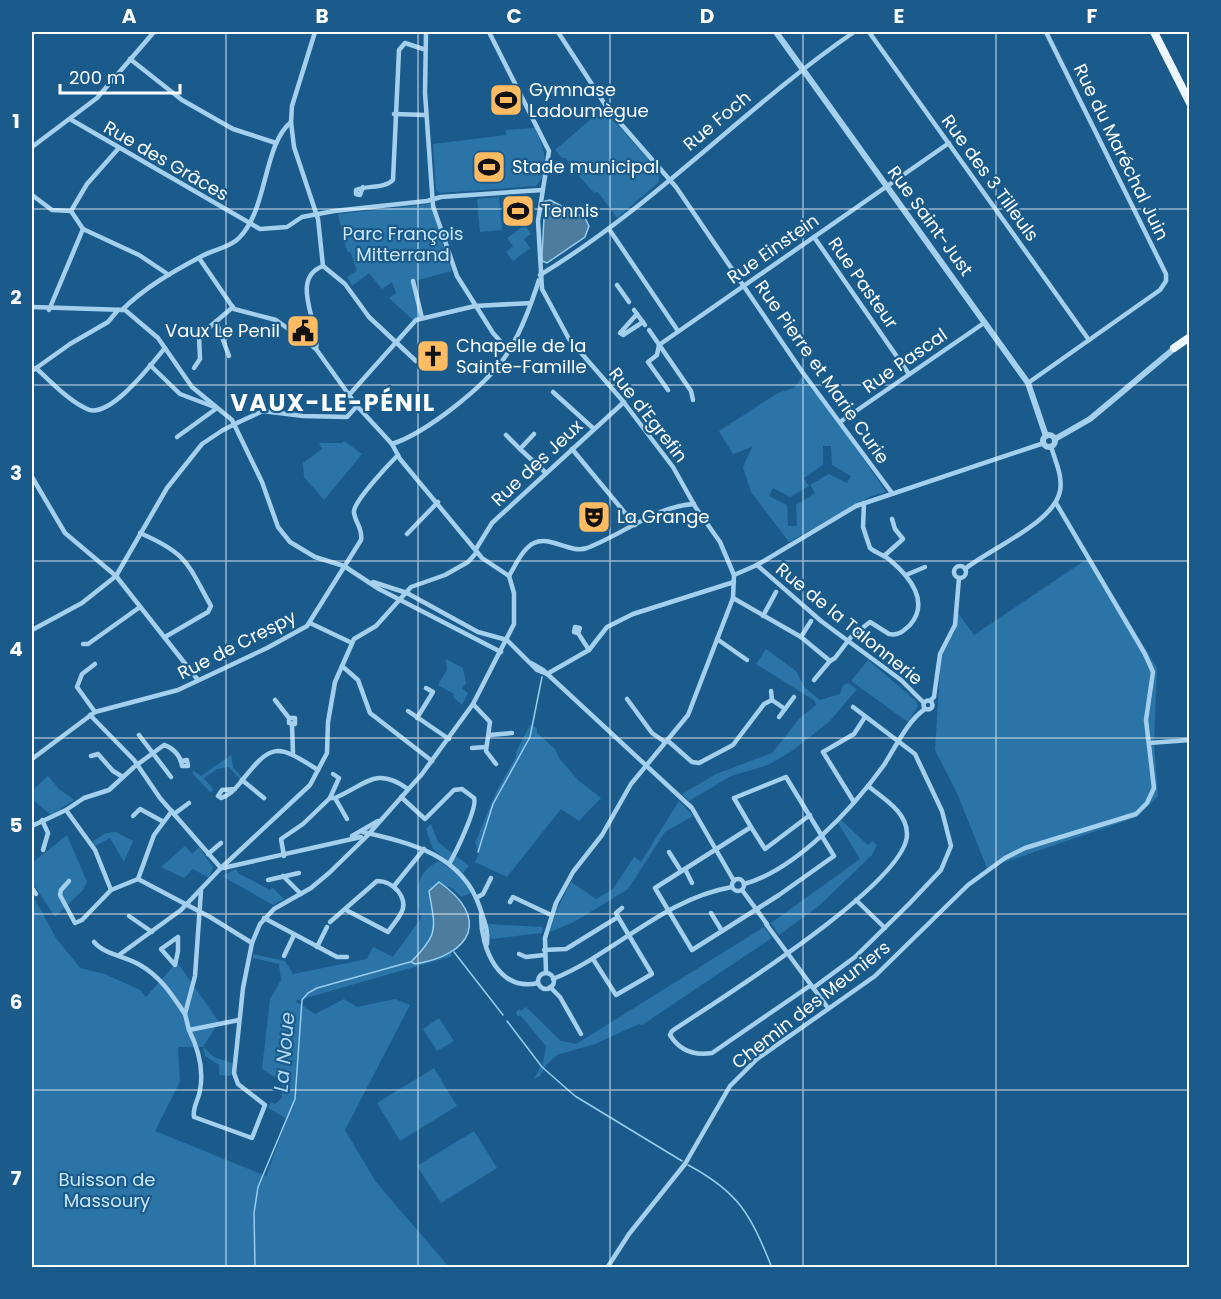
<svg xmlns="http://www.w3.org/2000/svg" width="1221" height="1299" font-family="Poppins,sans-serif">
	<rect width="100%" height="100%" fill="#1a5b8c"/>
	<!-- green -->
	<g fill="#2a74a8" fill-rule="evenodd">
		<path d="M603,109L659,171V182L617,218L598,192L594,193L571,167L566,158H562L555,150Z"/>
		<path d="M535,128C543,145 552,170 536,186L439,193L436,189L433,144L506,135V130Z"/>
		<path d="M499,197L502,230L480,232L477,199Z"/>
		<path d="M430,204L452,271L411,282L420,316L413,320L389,298L396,293L392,282L382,289L369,273L352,286L347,277L357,271L351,253L347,251L338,214Z"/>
		<path d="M525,225L531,234L524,239L530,248L513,261L506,252L513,246L507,238Z"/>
		<path d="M802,377L832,413L886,492L871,496L789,542L751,492L743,467L752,447L733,454L719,431L778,393L794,388ZM823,446H831L832,465L851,476L847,483L829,474L810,485L815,493L796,505L797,526H788L787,505L769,496L773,488L790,497L809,486L804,478L823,465Z"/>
		<path d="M344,441L362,454L324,500L304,477L303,463L322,449L319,443H342Z"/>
		<path d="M1090,557L1157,668L1154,744L1158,796L1137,817L987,868L957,793L935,750L941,654L955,632L958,613L974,635Z"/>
		<path d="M766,649L796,671L805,688L820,700L840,694L843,685L848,683L857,689L829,722L792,751L768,765L731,776L689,801L682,794L716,774L772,753L799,719L816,705L815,701L756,664Z"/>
		<path d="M446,659L463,668L466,683L462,689L468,693L462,705L453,697L454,694L438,685L447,670Z"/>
		<path d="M868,660L915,700L918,706L908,722L851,681Z"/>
		<path d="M530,725L537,728V733L555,749L559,758L578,780L601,798L579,821L561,809L507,877L475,862L479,853L475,843L496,792L516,757V752Z"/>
		<path d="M231,755L233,767L242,778L241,780L229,767L217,769L204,778L213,789L211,793L192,773L194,771L201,776Z"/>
		<path d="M48,776L59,789L74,800L51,815L32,799V791Z"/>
		<path d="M679,801L693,816L665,832L628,889L574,922L550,932L557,909L571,882L596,899L613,889L634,857L641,862Z"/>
		<path d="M841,820L868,845L872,841L877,845L872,855L820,905L779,935L771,923L860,859L838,823Z"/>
		<path d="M431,824L438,842L469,866L463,873L433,849L426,829Z"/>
		<path d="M116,832L133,841L124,862L110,838L95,846L92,842L106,833Z"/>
		<path d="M67,835L87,882L82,891L55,917L32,882V863Z"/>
		<path d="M185,846L192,854L199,847L213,867L209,878L193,869L184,878L161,867Z"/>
		<path d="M439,861L458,874L471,893L461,897L452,888L440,885L448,950L453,956L295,1001L315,1014L344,999L357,1007L395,999L410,1005L345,1130L376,1182L449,1267H32V894L56,938L80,968L105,974L140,990L146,997L177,962L219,1022L203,1047L214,1057L232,1063L231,1076L219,1075V1065L205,1056L203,1047H178L180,1082L155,1131L266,1176L287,1119L268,1108L271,1102L275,1104L282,1098L281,1081L262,1069L270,999L281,980L279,964L253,958V954L285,961L293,974L367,959L373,947L393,957L421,918C414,896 415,872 439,861Z"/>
		<path d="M236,869L238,873L270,890L273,888L284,899L273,905L222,876Z"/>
		<path d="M488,924L543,927L542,933L491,939Z"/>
		<path d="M764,927L772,938L642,1025L639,1024L595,1044L557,1055L547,1064L540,1076L534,1079L543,1063L546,1046L520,1015L518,1017L516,1012L519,1009L521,1011L526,1007L561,1041L576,1044Z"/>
		<path d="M439,1018L454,1041L437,1051L423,1029Z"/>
		<path d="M434,1068L457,1106L400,1141L377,1103Z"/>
		<path d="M474,1131L497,1168L441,1203L417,1166Z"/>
	</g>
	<!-- water -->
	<g fill="#4d7c9f" stroke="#98cdf0" stroke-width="1.5">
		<path d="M550,200L585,218L589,226L585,237L547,263L542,261V254L545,201Z"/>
		<path d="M439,882C491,918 472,955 415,964L411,962C440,933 435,928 429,891Z"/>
	</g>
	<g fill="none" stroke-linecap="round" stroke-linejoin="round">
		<!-- stream -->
		<g stroke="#98cdf0" stroke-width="1.5">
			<path d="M478,852L493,804L530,737L542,677"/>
			<path d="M454,952L503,1015"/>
			<path d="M507,1021L542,1067L575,1096L682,1161"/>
			<path d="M688,1165C739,1192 751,1215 772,1268"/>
			<path d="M255,1268L254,1213L258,1187L295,1099L302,1000L308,993L317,988L410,962"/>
		</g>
		<!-- minor -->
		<g stroke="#a5d0ed" stroke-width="4.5">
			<path d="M426,32L425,93L433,206L457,276L493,333L509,351"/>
			<path d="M489,32L549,151L538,221L542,289L569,339L622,400L673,467L696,508L720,542L734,575L733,598L688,715L631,784L602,835L573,872L556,903L545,938L546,973"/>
			<path d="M558,32L608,109L676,187L803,373L892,493"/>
			<path d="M869,32L1089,340"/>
			<path d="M130,59L182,100L233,129L276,143"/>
			<path d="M394,114L426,115"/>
			<path d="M70,119L260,229L287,227L302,217L334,211L427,201L441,197L542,190"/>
			<path d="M291,122L294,147L318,219L323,266"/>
			<path d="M32,147L97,98L154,32"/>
			<path d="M363,187L360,195L356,194V190C367,185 384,189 393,180L399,50L405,43L423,49"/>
			<path d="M32,195L52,210L71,211L83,229L139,255L169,275"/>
			<path d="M71,211L87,184L118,149"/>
			<path d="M609,229L678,331"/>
			<path d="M814,237L909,374"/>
			<path d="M323,266L345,284L369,317L416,361"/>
			<path d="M540,275C654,206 745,107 854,32"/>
			<path d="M413,281L422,318"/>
			<path d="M617,285L629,302"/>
			<path d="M32,307L125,310L158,338L192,387L232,420L262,482L278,527L290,542L315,557L344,566L379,589L501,652"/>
			<path d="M49,310L83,229"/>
			<path d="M122,310C145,287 174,271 202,256C213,250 231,247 239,238C268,209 263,145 291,122L292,106L315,32"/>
			<path d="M634,310L645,325"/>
			<path d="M637,314L620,333L623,335L643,322"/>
			<path d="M216,321L229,356"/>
			<path d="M649,330L691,391L693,400"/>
			<path d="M316,349C321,326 288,279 323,266"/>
			<path d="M150,365L180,394L217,408"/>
			<path d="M36,368C51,382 69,401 87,409C110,420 152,363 165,348"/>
			<path d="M194,368L200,359L199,336L233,307"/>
			<path d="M32,371L70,344L108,322L118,310"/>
			<path d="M1028,383L1160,290L1166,281V274L1046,32"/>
			<path d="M668,390L648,362L657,355L659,345L949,143"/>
			<path d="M553,392L594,429"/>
			<path d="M349,395L416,320L475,306L531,303"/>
			<path d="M239,422L263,411L303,416L347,417L357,406"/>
			<path d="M840,422L984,323"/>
			<path d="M534,434L520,449L546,473"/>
			<path d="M506,435L520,449"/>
			<path d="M177,437L217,408"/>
			<path d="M392,444C426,433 484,387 505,357C520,335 531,305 539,280"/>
			<path d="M572,449L635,525"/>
			<path d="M32,477L65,533L116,576L198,680"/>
			<path d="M140,533C188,554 187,563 211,606L208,612L165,637"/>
			<path d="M407,534L438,502"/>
			<path d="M476,549L492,523L624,402"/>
			<path d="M884,556L903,539L895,529L892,519"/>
			<path d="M757,565L821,621L901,680L924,703"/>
			<circle cx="960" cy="572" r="6"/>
			<path d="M965,569C989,549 1054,523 1060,491C1063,476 1055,461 1051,446"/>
			<path d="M734,575L757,565L856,506L1044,443"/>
			<path d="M906,575L925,567"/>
			<path d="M509,576C515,566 523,548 534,543C550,535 569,554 587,548C622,535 656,506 694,504"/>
			<path d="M373,582L407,593L478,632L507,640L537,670L547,674"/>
			<path d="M733,598L801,637L830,661L835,658L851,637L870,622L889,634C899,636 903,631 910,625C930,602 910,577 891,561C885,555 877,554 870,548L863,527L864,503"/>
			<path d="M763,616L776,592"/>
			<path d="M310,623L352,643"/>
			<path d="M32,630L82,603L116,576L167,488L202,444L223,430"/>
			<path d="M578,633L580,628L575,627L574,632L578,633L589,650"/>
			<path d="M801,637L811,621"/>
			<path d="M717,639L747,660"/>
			<path d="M83,644H88L140,607"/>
			<path d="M531,663L543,670L692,808L734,881"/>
			<path d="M342,666L358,680L370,713L432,761"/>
			<path d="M547,674L589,650L607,627L633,614L734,582"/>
			<path d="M814,680L830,661"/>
			<path d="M771,691L772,700L785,709"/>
			<path d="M627,699L652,733L665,742"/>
			<path d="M275,700L289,718V723L295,724V718H289"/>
			<circle cx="928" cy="705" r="4.5"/>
			<path d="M930,701L934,697L940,654L955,625L959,578"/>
			<path d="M473,704L490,722L486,751L496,764"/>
			<path d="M408,711L449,739"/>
			<path d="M95,712L77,687L82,674L95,664"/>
			<path d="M90,715L134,760L160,798L221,868"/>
			<path d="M779,717L794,697"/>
			<path d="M417,718L433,692L426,688"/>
			<path d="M292,725L293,753"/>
			<path d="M139,735L171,777"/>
			<path d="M489,735L512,733"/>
			<path d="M667,740L692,762L699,763L733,745L764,704L772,700"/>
			<path d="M1149,743L1190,740"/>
			<path d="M472,748L486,747"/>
			<path d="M91,756L98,754L113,771L123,777"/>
			<path d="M32,759L95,712L178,690L267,648L307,626L361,540C363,528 355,523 354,512C353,502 390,463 398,455"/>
			<path d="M242,780L264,798"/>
			<path d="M235,789L222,790L218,796L221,798C230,795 234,790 240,783C271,744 275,742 318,770"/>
			<path d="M401,797L425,819L454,790L462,789L474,798C478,807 455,854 449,864"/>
			<path d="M330,798L339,778L333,774"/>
			<path d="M335,798L347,819"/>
			<path d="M854,802L823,752L854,734L865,717"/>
			<path d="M66,810L95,850L111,890"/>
			<path d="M174,814L189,803"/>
			<path d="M133,816L140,809L162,821"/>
			<path d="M42,820L48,833L43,850"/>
			<path d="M32,826L66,810L84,798L109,790L134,767L164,745C174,748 181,757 182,766H188L187,760L182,761"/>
			<path d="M751,827L734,798L786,777L834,856L779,895L692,950L655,888L751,827L765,849L810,815"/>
			<path d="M363,832C411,843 463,855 480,908C484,921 489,930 487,944"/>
			<path d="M352,836L378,821"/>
			<path d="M669,852L681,871"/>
			<path d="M208,854L221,843"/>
			<path d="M284,856L281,839L303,824L330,798H335C367,784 376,766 408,789"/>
			<path d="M223,868L361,837"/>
			<path d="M685,869L692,883"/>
			<path d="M283,876L301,894"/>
			<circle cx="738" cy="885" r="6"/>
			<path d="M138,879L210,917L252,943"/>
			<path d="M268,880L299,873"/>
			<path d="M69,881L61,890L60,895L75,923L82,920L111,890L138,879L154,835L172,811"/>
			<path d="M744,884C796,870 853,808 884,765C895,748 908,720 925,709"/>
			<path d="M394,886L424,849"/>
			<path d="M32,888L36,894"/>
			<path d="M742,890L767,924"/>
			<path d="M201,891L195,976L185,1014L189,1030L239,1020"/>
			<path d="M476,898L483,894L491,878"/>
			<path d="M856,900L885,928"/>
			<path d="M510,902L513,897L551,915"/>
			<path d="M711,913L722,931"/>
			<path d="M129,916L152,932"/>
			<path d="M481,916C481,949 499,992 538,983"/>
			<path d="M264,918L337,957H347"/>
			<path d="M330,922L377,881C386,881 392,884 398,891C411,908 398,917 388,932L346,910"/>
			<path d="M766,924L828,1008"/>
			<path d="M178,937V951L175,965L161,949Z"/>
			<path d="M94,942C105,955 125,956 140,965C161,977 172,995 185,1014"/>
			<path d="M317,947L327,927"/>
			<path d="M544,950L566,949L618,917"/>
			<path d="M519,954L526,957L544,955"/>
			<path d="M119,955L181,910L221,868L310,785L327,753L328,722L335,682L354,639L376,626L411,587L445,575L468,562L477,552"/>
			<path d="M284,956L294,935"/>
			<path d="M593,959L616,995L652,974L618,917L616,913L622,908"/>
			<circle cx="546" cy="981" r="8"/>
			<path d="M553,979C616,953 663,899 732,887"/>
			<path d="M811,985L712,1053C694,1056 680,1051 670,1035L672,1031C715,1002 908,883 907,834C907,812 884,799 868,786"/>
			<path d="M550,987L560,997L581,1034"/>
			<path d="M813,988L855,957L909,904L941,870L951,846L942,811L915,754L853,707"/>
			<path d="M189,1030C198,1048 204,1069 200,1090C199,1099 192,1108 194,1117L252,1138L265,1105L238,1084L234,1073L243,988L252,943L260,924L274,909L311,888L329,873L366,837L422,774L473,704L514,624V593L509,576L482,558L400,459L392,444L357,406L316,349L276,320L234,309L199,258"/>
			<path d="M607,1268L629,1234L685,1164L730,1086L757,1059L875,976L968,885L1005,858L1025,848L1136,814L1147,803L1154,788L1146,720L1153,672L1145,654L1056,503"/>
		</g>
		<!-- tertiary -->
		<g stroke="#a5d0ed" stroke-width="6">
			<path d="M776,32L1028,383L1046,436"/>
			<circle cx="1049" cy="441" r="6"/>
			<path d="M1055,439L1090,419L1176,347"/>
		</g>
		<!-- primary -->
		<g stroke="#ebf6ff" stroke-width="8">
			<path d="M1154,32L1190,103"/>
			<path d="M1174,348L1190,337"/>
		</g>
		<!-- minor-bridge -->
		<path stroke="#a5d0ed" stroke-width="4.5" d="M223,430L239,422"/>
	</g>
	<!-- grid -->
	<path fill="none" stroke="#fff" stroke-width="1.5" stroke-opacity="0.55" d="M226,32V1268M418,32V1268M610,32V1268M803,32V1268M996,32V1268M32,209H1190M32,385H1190M32,561H1190M32,738H1190M32,914H1190M32,1090H1190"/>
	<!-- icons -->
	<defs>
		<g id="stadium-square" transform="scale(1.725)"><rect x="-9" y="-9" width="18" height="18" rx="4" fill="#ffbb61" stroke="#1a5b8c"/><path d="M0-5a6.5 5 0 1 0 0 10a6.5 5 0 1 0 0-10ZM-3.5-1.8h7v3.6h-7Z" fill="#111"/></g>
		<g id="civic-square" transform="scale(1.725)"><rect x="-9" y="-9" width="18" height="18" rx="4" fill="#ffbb61" stroke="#1a5b8c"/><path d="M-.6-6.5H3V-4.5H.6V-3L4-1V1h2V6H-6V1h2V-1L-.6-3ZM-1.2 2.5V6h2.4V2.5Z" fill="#111"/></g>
		<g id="church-square" transform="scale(1.725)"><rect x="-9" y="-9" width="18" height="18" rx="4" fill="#ffbb61" stroke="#1a5b8c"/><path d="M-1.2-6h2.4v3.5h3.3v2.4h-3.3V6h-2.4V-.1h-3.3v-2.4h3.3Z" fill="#111"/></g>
		<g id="theatre-square" transform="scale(1.725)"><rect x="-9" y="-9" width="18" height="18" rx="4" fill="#ffbb61" stroke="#1a5b8c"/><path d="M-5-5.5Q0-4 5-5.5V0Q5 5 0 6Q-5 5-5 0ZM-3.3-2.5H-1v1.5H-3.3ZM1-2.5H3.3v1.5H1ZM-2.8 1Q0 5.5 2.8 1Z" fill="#111"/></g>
	</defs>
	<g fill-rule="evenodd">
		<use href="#stadium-square" x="506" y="100"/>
		<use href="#stadium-square" x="489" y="167"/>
		<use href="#stadium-square" x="518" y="211"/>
		<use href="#civic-square" x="303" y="331"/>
		<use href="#church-square" x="433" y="356"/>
		<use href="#theatre-square" x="594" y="517"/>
	</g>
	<g text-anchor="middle" stroke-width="4.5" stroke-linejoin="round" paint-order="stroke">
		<!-- poi labels -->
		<g font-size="18" fill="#fff" stroke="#1a5b8c" text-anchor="start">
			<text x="529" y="96">Gymnase<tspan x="529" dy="21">Ladoumègue</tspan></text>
			<text x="512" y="173">Stade municipal</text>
			<text x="541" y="217">Tennis</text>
			<text x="280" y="337" text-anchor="end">Vaux Le Penil</text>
			<text x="456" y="352">Chapelle de la<tspan x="456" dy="21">Sainte-Famille</tspan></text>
			<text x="617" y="523">La Grange</text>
		</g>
		<!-- street labels -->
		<g font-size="18" fill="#fff" stroke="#1a5b8c">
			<text transform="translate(717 121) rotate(-40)" y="6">Rue Foch</text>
			<text transform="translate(1121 152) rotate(64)" y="6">Rue du Maréchal Juin</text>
			<text transform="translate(166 161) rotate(30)" y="6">Rue des Grâces</text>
			<text transform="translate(990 178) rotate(54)" y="6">Rue des 3 Tilleuls</text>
			<text transform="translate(930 221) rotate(54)" y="6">Rue Saint-Just</text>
			<text transform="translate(773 249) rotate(-35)" y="6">Rue Einstein</text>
			<text transform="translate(863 283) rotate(55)" y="6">Rue Pasteur</text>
			<text transform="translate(905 361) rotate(-35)" y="6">Rue Pascal</text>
			<text transform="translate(822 372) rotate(55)" y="6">Rue Pierre et Marie Curie</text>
			<text transform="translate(648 415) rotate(52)" y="6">Rue d'Egrefin</text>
			<text transform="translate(537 463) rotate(-43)" y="6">Rue des Jeux</text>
			<text transform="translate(849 624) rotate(39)" y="6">Rue de la Talonnerie</text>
			<text transform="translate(237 645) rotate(-27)" y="6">Rue de Crespy</text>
			<text transform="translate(811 1005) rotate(-38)" y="6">Chemin des Meuniers</text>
		</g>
		<!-- park labels -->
		<g font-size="18" fill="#cbe7fa" stroke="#1a5b8c">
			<text x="403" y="240">Parc François<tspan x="403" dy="21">Mitterrand</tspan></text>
			<text x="107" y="1186">Buisson de<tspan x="107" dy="21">Massoury</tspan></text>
		</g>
		<!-- water labels -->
		<g font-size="20" font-style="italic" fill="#b1d9f5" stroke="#1a5b8c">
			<text transform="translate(284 1052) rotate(-85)" y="7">La Noue</text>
		</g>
		<!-- district labels -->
		<g font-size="24" font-weight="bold" letter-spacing="1.5" fill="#fff" stroke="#1a5b8c">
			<text x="333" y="411">VAUX-LE-PÉNIL</text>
		</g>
	</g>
	<!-- border -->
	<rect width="1221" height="1299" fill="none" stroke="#1a5b8c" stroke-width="66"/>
	<!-- scale -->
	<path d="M60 84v9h120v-9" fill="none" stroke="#ffffff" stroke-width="3"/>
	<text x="69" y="84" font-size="18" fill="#ffffff" stroke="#1a5b8c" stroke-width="4.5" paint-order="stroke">200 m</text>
	<rect x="33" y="33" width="1155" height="1233" fill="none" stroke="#fff" stroke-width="2"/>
	<g font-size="20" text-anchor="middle" font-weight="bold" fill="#fff">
		<text x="129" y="23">A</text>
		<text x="322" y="23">B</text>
		<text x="514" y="23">C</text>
		<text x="707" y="23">D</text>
		<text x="899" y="23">E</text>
		<text x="1092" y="23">F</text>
		<text x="16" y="128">1</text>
		<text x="16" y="304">2</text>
		<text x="16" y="480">3</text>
		<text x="16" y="656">4</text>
		<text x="16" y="832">5</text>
		<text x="16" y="1009">6</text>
		<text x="16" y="1185">7</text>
	</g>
</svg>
